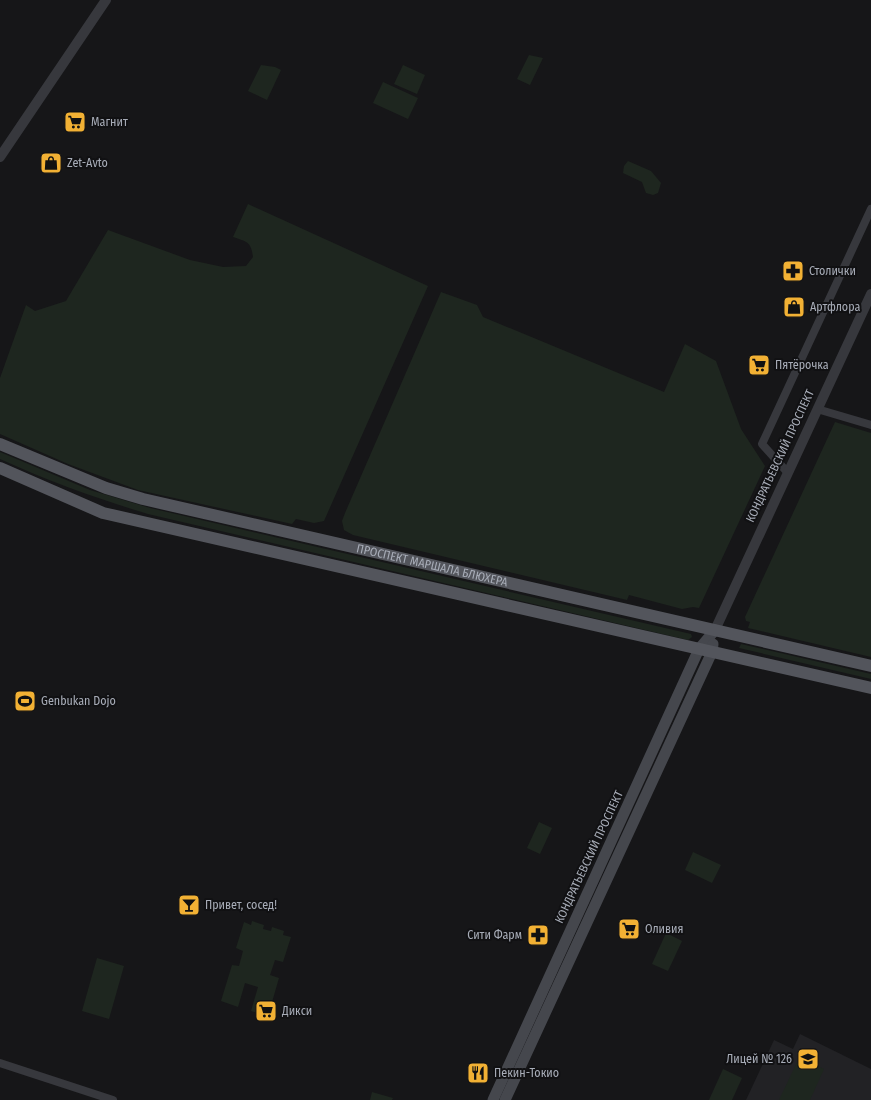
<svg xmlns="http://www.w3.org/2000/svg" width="871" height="1100" font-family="'Fira Sans Condensed',sans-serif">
	<rect width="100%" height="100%" fill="#161618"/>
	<!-- built -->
	<path fill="#222225" d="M800,1034L871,1069V1100H746L774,1040L793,1049Z"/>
	<!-- green -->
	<g fill="#1e261f">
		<path d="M529,55L543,58L530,85L517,79Z"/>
		<path d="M261,65L275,67L281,70L267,100L248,91Z"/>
		<path d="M403,65L425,75L417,94L394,84Z"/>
		<path d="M383,82L418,98L408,119L373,103Z"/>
		<path d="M628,161L651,171L661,183L658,193L653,195L646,193L642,182L623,173L624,166Z"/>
		<path d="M248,204L428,286L324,521L314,523L296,519L292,524L138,490L68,464L0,434V378L26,305L35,311L66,301L108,230L190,260L223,267L246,266L253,257C251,241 247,242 233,237Z"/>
		<path d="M441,292L477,305L483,317L664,392L685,344L716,361L741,429L765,466L699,608L693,607L682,609L629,595L627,600L353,535L344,530L342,521L345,513Z"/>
		<path d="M835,422L871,433V657L748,628L750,622L746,621L745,617Z"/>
		<path d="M0,452L90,490L150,508L691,634L692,637L688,640L148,514C98,499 48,481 0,459Z"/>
		<path d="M741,644L871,674V679L739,648Z"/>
		<path d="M539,822L552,828L540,854L527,848Z"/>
		<path d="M693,852L721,865L712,883L685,870Z"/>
		<path d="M252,921L264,925L263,929L271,931L272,927L284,931L283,935L291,937L283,962L275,960L270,975L279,978L268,1016L251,1011L258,987L245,983L238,1007L221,1001L232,965L239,966L243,951L236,948L244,922L251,925Z"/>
		<path d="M666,933L682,941L668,971L652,964Z"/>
		<path d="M97,958L124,966L109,1019L82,1011Z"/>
		<path d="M799,1058L824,1069L810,1100H779Z"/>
		<path d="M723,1069L742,1078L732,1100H709Z"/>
		<path d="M372,1092L393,1098L392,1100H370Z"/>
	</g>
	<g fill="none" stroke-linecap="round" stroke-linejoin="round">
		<!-- minor -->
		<g stroke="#37383d" stroke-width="8">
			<path d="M817,409L871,425"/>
			<path d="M788,473L762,444L871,209"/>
			<path d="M0,1063L113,1100"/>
		</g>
		<!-- tertiary -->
		<g stroke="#37383d" stroke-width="10">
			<path d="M0,157L106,0"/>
			<path d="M715,630L871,294"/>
		</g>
		<!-- secondary -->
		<g stroke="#45474d" stroke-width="11">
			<path d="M493,1100L699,649L715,630"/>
			<path d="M505,1100L712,652L713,644"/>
		</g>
		<!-- primary -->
		<g stroke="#53555c" stroke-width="12">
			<path id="s1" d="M0,444L106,488L143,499L871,666"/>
			<path d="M0,468L103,513L871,688"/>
		</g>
	</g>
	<!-- icons -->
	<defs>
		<g id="supermarket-square" transform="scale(1.125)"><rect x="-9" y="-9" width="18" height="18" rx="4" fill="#f2b134" stroke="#111113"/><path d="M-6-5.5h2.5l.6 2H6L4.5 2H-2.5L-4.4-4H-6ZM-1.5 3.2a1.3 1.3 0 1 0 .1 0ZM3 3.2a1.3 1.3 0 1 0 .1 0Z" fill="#111"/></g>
		<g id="shop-square" transform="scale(1.125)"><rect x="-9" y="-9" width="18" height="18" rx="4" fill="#f2b134" stroke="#111113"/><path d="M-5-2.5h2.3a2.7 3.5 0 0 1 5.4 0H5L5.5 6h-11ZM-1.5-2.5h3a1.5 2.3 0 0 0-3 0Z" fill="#111"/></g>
		<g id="pharmacy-square" transform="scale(1.125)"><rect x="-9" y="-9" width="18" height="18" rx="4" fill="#f2b134" stroke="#111113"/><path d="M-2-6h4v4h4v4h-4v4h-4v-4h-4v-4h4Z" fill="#111"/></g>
		<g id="stadium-square" transform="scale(1.125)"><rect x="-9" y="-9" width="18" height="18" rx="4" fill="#f2b134" stroke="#111113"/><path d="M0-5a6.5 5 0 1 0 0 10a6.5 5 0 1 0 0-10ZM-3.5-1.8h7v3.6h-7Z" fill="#111"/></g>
		<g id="bar-square" transform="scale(1.125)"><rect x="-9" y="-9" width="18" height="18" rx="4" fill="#f2b134" stroke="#111113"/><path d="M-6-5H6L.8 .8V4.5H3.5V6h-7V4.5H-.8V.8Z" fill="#111"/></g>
		<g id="school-square" transform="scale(1.125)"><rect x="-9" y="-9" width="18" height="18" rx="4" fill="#f2b134" stroke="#111113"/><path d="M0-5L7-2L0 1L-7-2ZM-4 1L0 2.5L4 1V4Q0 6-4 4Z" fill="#111"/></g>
		<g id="restaurant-square" transform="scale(1.125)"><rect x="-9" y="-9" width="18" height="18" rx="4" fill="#f2b134" stroke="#111113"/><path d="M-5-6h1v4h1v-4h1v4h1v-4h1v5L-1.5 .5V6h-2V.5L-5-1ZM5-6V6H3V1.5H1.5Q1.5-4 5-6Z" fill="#111"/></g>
	</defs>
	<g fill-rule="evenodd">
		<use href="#supermarket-square" x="75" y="122"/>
		<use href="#shop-square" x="51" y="163"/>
		<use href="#pharmacy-square" x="793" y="271"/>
		<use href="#shop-square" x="794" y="307"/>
		<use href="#supermarket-square" x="759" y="365"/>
		<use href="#stadium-square" x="25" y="701"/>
		<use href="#bar-square" x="189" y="905"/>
		<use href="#supermarket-square" x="629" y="929"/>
		<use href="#pharmacy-square" x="538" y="935"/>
		<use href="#supermarket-square" x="266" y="1011"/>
		<use href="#school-square" x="808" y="1059"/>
		<use href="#restaurant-square" x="478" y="1073"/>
	</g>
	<g text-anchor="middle" stroke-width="4" stroke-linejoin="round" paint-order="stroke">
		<!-- poi labels -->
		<g font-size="12" fill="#a8adb8" stroke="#111113" text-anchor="start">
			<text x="91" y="126">Магнит</text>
			<text x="67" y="167">Zet-Avto</text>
			<text x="809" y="275">Столички</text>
			<text x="810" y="311">Артфлора</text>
			<text x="775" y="369">Пятёрочка</text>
			<text x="41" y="705">Genbukan Dojo</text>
			<text x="205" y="909">Привет, сосед!</text>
			<text x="645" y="933">Оливия</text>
			<text x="522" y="939" text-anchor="end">Сити Фарм</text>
			<text x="282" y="1015">Дикси</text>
			<text x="792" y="1063" text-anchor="end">Лицей № 126</text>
			<text x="494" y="1077">Пекин-Токио</text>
		</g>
		<!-- street labels -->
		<g font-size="12" fill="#a8adb8" stroke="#111113">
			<text transform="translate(780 456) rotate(-65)" y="4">КОНДРАТЬЕВСКИЙ ПРОСПЕКТ</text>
			<text dy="4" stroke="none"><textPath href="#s1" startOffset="450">ПРОСПЕКТ МАРШАЛА БЛЮХЕРА</textPath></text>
			<text transform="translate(589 857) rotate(-65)" y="4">КОНДРАТЬЕВСКИЙ ПРОСПЕКТ</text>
		</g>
	</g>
</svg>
